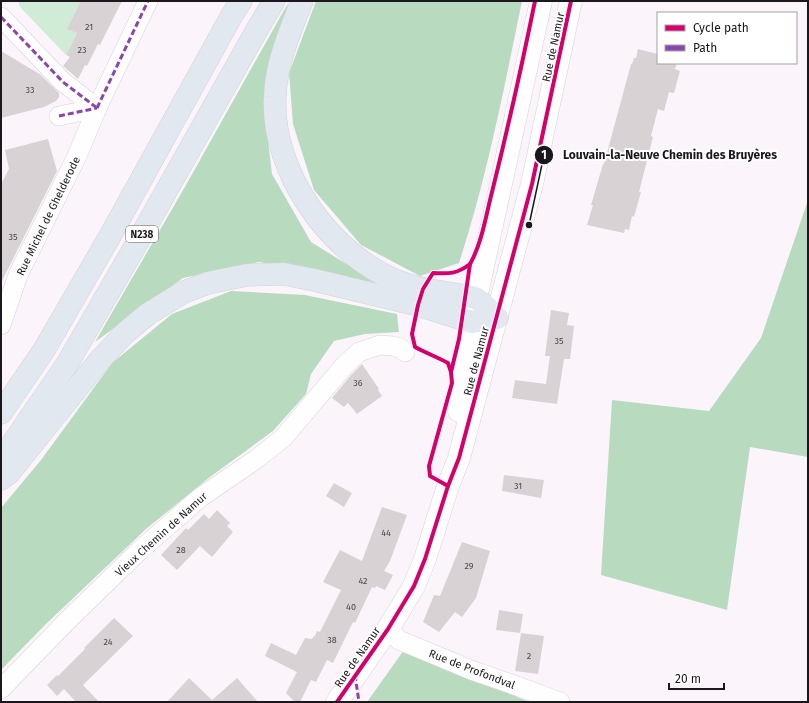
<svg xmlns="http://www.w3.org/2000/svg" width="809" height="703" font-family="'Fira Sans',sans-serif">
	<rect width="100%" height="100%" fill="#fbf5fb"/>
	<!-- green -->
	<path fill="#d0ecd6" d="M18,1H85L68,29L77,33L66,55L20,7Z"/>
	<!-- forest -->
	<g fill="#b8dbc0">
		<path d="M316,1H522C504,89 487,177 459,263L420,276L361,245L314,190L293,124L289,73Z"/>
		<path d="M288,3L264,105L272,174L311,242L377,283L259,262L183,278L95,342L186,185Z"/>
		<path d="M808,200V457L750,447L727,610L601,575L612,400L709,411L761,338Z"/>
		<path d="M231,291L305,295L397,314L399,332L365,334L334,341L311,374L306,394L273,431L210,477L146,529L46,624L1,670V508L41,460L112,363L172,314Z"/>
		<path d="M404,650L529,702H367Z"/>
	</g>
	<!-- building -->
	<g fill="#d9d2d4">
		<path d="M81,1H122L100,45L98,44L87,66L85,65L78,79L63,66L70,57L66,55L77,33L67,29Z"/>
		<path d="M638,49L658,54V63H677L675,69L680,71L674,93L669,92L664,111L658,109L651,136L653,137L639,192H641L634,217L632,216L629,230L625,229L624,233L587,225L593,205H591L603,164H604L631,64H632L634,58H636Z"/>
		<path d="M1,51L41,75L59,93V97L56,101L44,107L1,118Z"/>
		<path d="M48,139L57,171L1,283V184L9,169L5,150Z"/>
		<path d="M551,310L569,313L567,325L574,326L570,359H564L557,404L512,398L515,380L546,384L550,356H545Z"/>
		<path d="M362,364L379,389L378,390L382,396L357,414L348,403L344,407L332,398L352,374Z"/>
		<path d="M504,475L544,480L541,498L502,491Z"/>
		<path d="M334,483L352,493L344,507L326,496Z"/>
		<path d="M382,507L407,515L390,561L384,571L393,575L385,590L376,586L375,588L372,587L355,623L353,622L333,663L327,660L316,682L311,680L300,702H295L286,693L297,672L265,656L271,643L296,655L305,638L312,639L314,636H315L317,631L320,632L341,590L323,582L340,550L362,561Z"/>
		<path d="M217,510L230,523L227,526L233,532L212,557L200,546L177,570L161,555L186,528L188,530L204,514L209,519Z"/>
		<path d="M462,542L490,551L476,598L462,617L455,612L439,632L423,622L434,595L440,596Z"/>
		<path d="M499,610L523,614L520,633L496,630Z"/>
		<path d="M114,618L133,636L83,685L99,702H76L64,689L57,696L47,685L57,675L58,676L85,649L84,648Z"/>
		<path d="M521,633L544,636L538,674L515,671Z"/>
		<path d="M189,678L212,700L237,678L258,702H167Z"/>
	</g>
	<g fill="none" stroke-linecap="round" stroke-linejoin="round">
		<!-- street casing -->
		<g stroke="#d8d2d8" stroke-width="20">
			<g id="street">
				<path d="M1,17L63,82L97,108"/>
				<path d="M59,116L97,108"/>
				<path d="M1,325L18,275L77,156L97,108L148,1"/>
				<path d="M388,629L399,640L471,670L517,686L560,702"/>
				<path d="M1,689L66,622L139,551L201,497L255,460L283,438L344,366L359,352L380,345L393,346L400,348L405,352"/>
			</g>
		</g>
		<!-- secondary casing -->
		<g stroke="#d8d2d8" stroke-width="23">
			<g id="secondary">
				<path d="M459,411L476,298L541,1"/>
				<path d="M337,702L388,629L414,586L425,559L448,486L459,458L532,184L571,1"/>
			</g>
		</g>
		<!-- highway casing -->
		<g stroke="#d4d1d5" stroke-width="23">
			<g id="highway">
				<path d="M302,1C290,32 276,63 275,97C271,172 331,256 400,282C418,289 436,291 454,294C460,295 468,296 475,298C481,300 492,313 497,318"/>
				<path d="M1,413L44,350L110,236L232,15L241,1"/>
				<path d="M1,460L67,364L133,250L258,28L274,1"/>
				<path d="M1,479L9,473L99,361L126,332L148,314L184,292L208,283L247,275L284,274L314,280L418,305L472,322L497,318"/>
			</g>
		</g>
		<!-- street -->
		<use href="#street" stroke="#fefefe" stroke-width="19"/>
		<!-- secondary -->
		<use href="#secondary" stroke="#fefefe" stroke-width="22"/>
		<!-- highway -->
		<use href="#highway" stroke="#e2e8ef" stroke-width="22"/>
		<!-- quiet -->
		<g stroke="#8e44ad" stroke-width="3" stroke-dasharray="6 3" stroke-linecap="butt">
			<path d="M1,17L63,82L97,108"/>
			<path d="M97,108L148,1"/>
			<path d="M59,116L97,108"/>
			<path d="M355,675L359,702"/>
		</g>
		<!-- cycleway casing -->
		<g stroke="#fff" stroke-width="6">
			<g id="cycleway">
				<path d="M451,372L459,339L470,264C482,243 486,215 492,192C508,128 522,65 535,1"/>
				<path d="M448,486L430,476L429,466L452,383L451,372L448,363C437,357 426,353 415,347L412,334L418,305L423,289L433,273C449,274 457,274 470,264"/>
				<path d="M337,702L388,629L414,586L425,559L448,486L459,458L532,184L571,1"/>
			</g>
		</g>
		<!-- cycleway -->
		<use href="#cycleway" stroke="#d6006c" stroke-width="4"/>
	</g>
	<g text-anchor="middle" stroke-width="4" stroke-linejoin="round" paint-order="stroke">
		<!-- number labels -->
		<g font-size="9" fill="#4b464b">
			<text x="89" y="30">21</text>
			<text x="82" y="53">23</text>
			<text x="30" y="93">33</text>
			<text x="13" y="240">35</text>
			<text x="559" y="344">35</text>
			<text x="358" y="386">36</text>
			<text x="518" y="489">31</text>
			<text x="386" y="536">44</text>
			<text x="181" y="553">28</text>
			<text x="469" y="569">29</text>
			<text x="363" y="584">42</text>
			<text x="351" y="610">40</text>
			<text x="332" y="643">38</text>
			<text x="108" y="645">24</text>
			<text x="529" y="659">2</text>
		</g>
		<!-- shield labels -->
		<rect fill="#fff" stroke="#605d61" stroke-width="1" x="126" y="226" width="32" height="16" rx="3"/>
		<g font-size="10" font-weight="bold" fill="#1c171d">
			<text x="142" y="238">N238</text>
		</g>
		<!-- street labels -->
		<g font-size="11" fill="#1c171d" stroke="#fff">
			<text transform="translate(553 47) rotate(-78)" y="4">Rue de Namur</text>
			<text transform="translate(48 216) rotate(-64)" y="4">Rue Michel de Ghelderode</text>
			<text transform="translate(476 361) rotate(-75)" y="4">Rue de Namur</text>
			<text transform="translate(161 534) rotate(-42)" y="4">Vieux Chemin de Namur</text>
			<text transform="translate(357 657) rotate(-55)" y="4">Rue de Namur</text>
			<text transform="translate(472 669) rotate(21)" y="4">Rue de Profondval</text>
		</g>
	</g>
	<!-- callouts -->
	<path fill="none" stroke="#1c171d" stroke-width="1.5" d="M529 225L544 155"/>
	<g fill="#1c171d" stroke="#fff" stroke-width="1.5">
		<circle cx="529" cy="225" r="4"/>
		<circle cx="544" cy="155" r="10"/>
	</g>
	<g font-size="12" text-anchor="middle" font-weight="bold" fill="#fff">
		<text x="544" y="159">1</text>
	</g>
	<g font-size="12" text-anchor="middle" font-weight="bold" fill="#1c171d" stroke="#fff" stroke-width="4" stroke-linejoin="round" paint-order="stroke">
		<text x="670" y="159">Louvain-la-Neuve Chemin des Bruyères</text>
	</g>
	<!-- border -->
	<rect width="809" height="703" fill="none" stroke="#1c171d" stroke-width="4"/>
	<!-- legend -->
	<rect x="657" y="12" width="140" height="52" fill="#ffffff" stroke="#a4a2a5"/>
	<rect x="665" y="25" width="20" height="6" fill="#d6006c" stroke="#a4a2a5"/>
	<text x="693" y="32" font-size="12" fill="#1c171d">Cycle path</text>
	<rect x="665" y="45" width="20" height="6" fill="#8e44ad" stroke="#a4a2a5"/>
	<text x="693" y="52" font-size="12" fill="#1c171d">Path</text>
	<!-- scale -->
	<path d="M669 683v6h55v-6" fill="none" stroke="#1c171d" stroke-width="2"/>
	<text x="675" y="683" font-size="12" fill="#1c171d" stroke="#ffffff" stroke-width="3" paint-order="stroke">20 m</text>
</svg>
